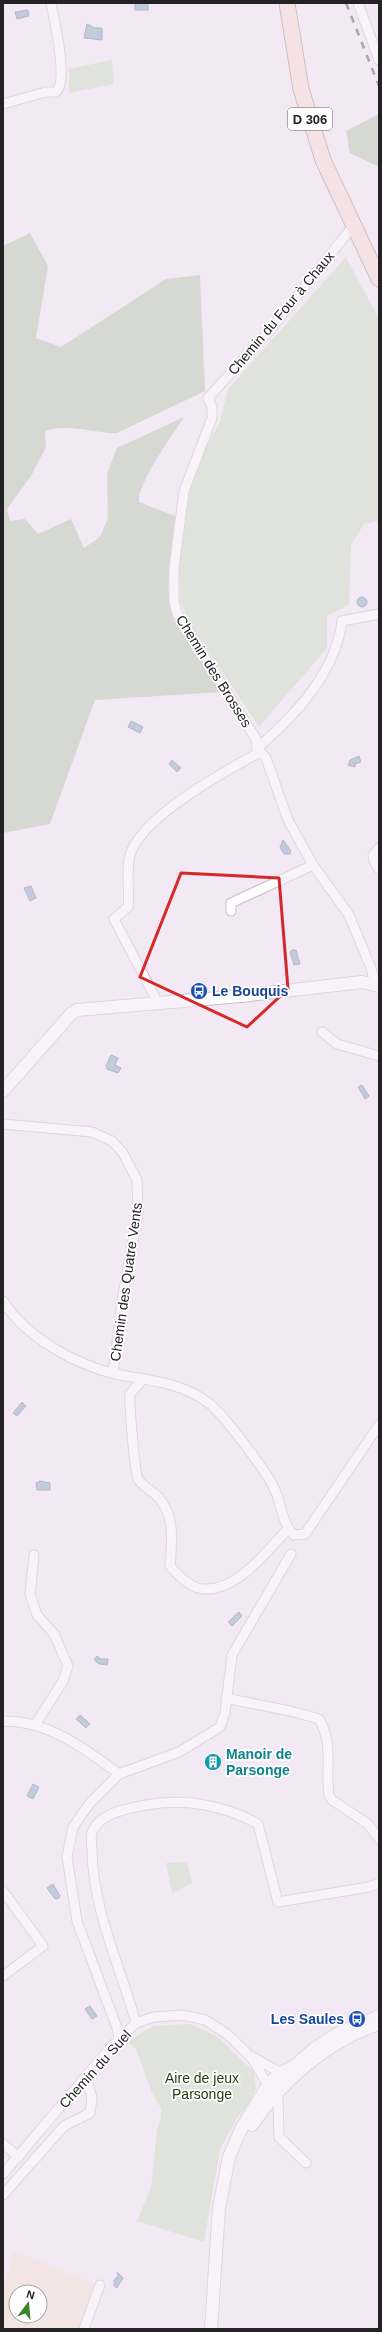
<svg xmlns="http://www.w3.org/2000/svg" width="382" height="2332" font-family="Helvetica,sans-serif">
	<rect width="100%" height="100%" fill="#f2e9f4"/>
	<!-- education -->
	<path fill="#f2dfcf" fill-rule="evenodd" d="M14,2251L97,2285L79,2329H3V2289ZM16,2292H40V2316H16Z"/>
	<!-- green -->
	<g fill="#c9dcbd">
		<path d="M112,60L114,84L69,93V69Z"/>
		<path d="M346,257L379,319V521L364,524L351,545L349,605L327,616V648L259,727L189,622L180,601L179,572L188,489L202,454L219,424L228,389Z"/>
		<path d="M187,1862L192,1883L172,1894L166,1863Z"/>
		<path d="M190,2024L218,2037L254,2072L256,2088L251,2101L237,2118L220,2149L204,2242L137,2221L151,2188L157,2130L161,2117V2108L152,2093L136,2049L128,2042L153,2026Z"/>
	</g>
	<!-- forest -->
	<g fill="#b2c5a6">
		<path d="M379,114V167L350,153L346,131Z"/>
		<path d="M30,233L48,266L36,338L61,347L166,279L200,275L205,391L117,433C94,433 66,423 45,431L46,447L31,476L7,509L10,521L25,519L38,534L71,519L84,548L100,537L108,518L107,474L117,448L184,417C173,435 137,483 139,502L175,516L168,586L172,617L222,692L95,700L50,824L3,833V246Z"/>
	</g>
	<!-- water -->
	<g fill="#86a6bc" stroke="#697e8f">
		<rect x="135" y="3" width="13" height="7"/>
		<path d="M28,10L29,16L17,19L15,12Z"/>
		<path d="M87,24L95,28H102V40L84,38Z"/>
		<circle cx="362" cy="602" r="5"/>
		<path d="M131,721L143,727L140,733L128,727Z"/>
		<path d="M359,756L361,762L355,764V767L348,765L350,760Z"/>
		<path d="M172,760L181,768L177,772L169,764Z"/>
		<path d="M283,840L291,851L290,854H284L280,847Z"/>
		<path d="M31,886L36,898L30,901L24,888Z"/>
		<path d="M292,950H296L300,964L294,965L290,952Z"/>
		<path d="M111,1055L118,1058L115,1065L121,1068L118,1073L107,1069L106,1066Z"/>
		<path d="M362,1085L369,1096L365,1099L358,1087Z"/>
		<path d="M22,1402L26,1406L17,1416L13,1413Z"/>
		<path d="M40,1481L50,1483V1490H37L36,1483Z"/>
		<path d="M239,1612L242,1616L232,1626L228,1622Z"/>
		<path d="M97,1656L101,1659H108L107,1665L99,1664L94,1660Z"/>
		<path d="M80,1715L90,1724L86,1728L76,1719Z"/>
		<path d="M33,1784L39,1787L33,1799L27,1796Z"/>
		<path d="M53,1884L60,1896L58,1899H55L47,1888Z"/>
		<path d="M90,2006L97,2016L92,2019L85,2009Z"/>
		<path d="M117,2272L123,2278L117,2288L114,2286V2280L118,2276Z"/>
	</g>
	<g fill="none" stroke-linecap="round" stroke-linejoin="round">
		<!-- minor casing -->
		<g stroke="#c8bfc9" stroke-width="11">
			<g id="minor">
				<path d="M358,3L379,60"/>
				<path d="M3,104L46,92H56C69,80 54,20 51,3"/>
				<path d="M355,228L349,231L270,330L208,398L212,407V418L184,491L174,568V601L177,613L256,739L257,748L266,758L288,820L313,865L349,915L371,968L375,984"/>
				<path d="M257,748C295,716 336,672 342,621L379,614"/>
				<path d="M379,848L373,855L374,861L379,869"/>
				<path d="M231,911V903L313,865"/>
				<path d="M158,1003L114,919L128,907C130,890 125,868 131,852C146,814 224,772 260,752"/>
				<path d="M322,1032L337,1044L379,1056"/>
				<path d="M3,1124L92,1132L112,1141L123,1153L137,1180L138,1212L122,1301L113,1373"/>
				<path d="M3,1301C26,1337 74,1364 115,1374C146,1380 181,1382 207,1402C222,1412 266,1471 274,1488C281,1501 282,1525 294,1535L305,1534L379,1425"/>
				<path d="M143,1379L130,1394C129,1404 135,1474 138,1479C143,1487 153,1491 159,1498C175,1516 172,1543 170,1566C177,1574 187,1585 198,1588C234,1597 268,1549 289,1528"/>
				<path d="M34,1555L30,1594L37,1615L54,1634L68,1666L63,1681L35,1725"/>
				<path d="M226,1698C257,1705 289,1709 319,1719C334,1745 325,1767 329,1795L332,1800L368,1824L379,1839"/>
				<path d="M3,1721C49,1721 84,1748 119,1774"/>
				<path d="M3,1891L43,1946L3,1976"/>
				<path d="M136,2023C120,1966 93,1911 92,1850C92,1845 90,1837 92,1832C101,1812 127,1809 146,1805C184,1798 224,1805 258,1824L278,1902L369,1887L379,1883"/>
				<path d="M119,2038L117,2028L77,1921L67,1857L73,1827L90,1803L119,1774L179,1752L220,1727L225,1713L232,1655L291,1554"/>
				<path d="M251,2057L268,2085"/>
				<path d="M275,2097L278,2099L279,2137L306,2163"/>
				<path d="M3,2144L19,2157"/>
				<path d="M3,2174L110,2048L136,2023L154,2017L183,2015L205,2020L227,2034L249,2055L281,2073"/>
				<path d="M3,2195L64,2126L90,2113L92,2098L86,2077"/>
				<path d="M84,2329L100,2285"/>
			</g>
		</g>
		<!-- tertiary casing -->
		<g stroke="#c8bfc9" stroke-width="14">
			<g id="tertiary">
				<path d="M3,1091L71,1014L77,1010L241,996L362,982L379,986"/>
				<path d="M252,2125C280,2083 327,2041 376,2025"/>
				<path d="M211,2329L219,2208L229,2157L241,2129L268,2085L281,2073L296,2065L314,2049L337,2034L379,2016"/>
			</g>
		</g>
		<!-- primary casing -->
		<g stroke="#aa8980" stroke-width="17">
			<path id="primary" d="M287,3L301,89L323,160L379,279"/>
		</g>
		<!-- minor -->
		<use href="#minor" stroke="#fff" stroke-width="9"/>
		<!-- tertiary -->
		<use href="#tertiary" stroke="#fff" stroke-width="12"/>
		<!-- primary -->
		<use href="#primary" stroke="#f7d9d0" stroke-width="15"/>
		<!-- rail -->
		<path stroke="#555056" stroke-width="2.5" stroke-dasharray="7 7" stroke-linecap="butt" d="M346,3L379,86"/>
	</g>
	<!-- marked area -->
	<path d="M0 0H382V2332H0ZM181,873L279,878L288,989L247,1027L140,977Z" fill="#f2e9f4" fill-opacity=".55" fill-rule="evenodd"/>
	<path fill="none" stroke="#d62828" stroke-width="3" stroke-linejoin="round" d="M181,873L279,878L288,989L247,1027L140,977Z"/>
	<!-- icons -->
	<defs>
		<g id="bus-disc" transform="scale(0.9)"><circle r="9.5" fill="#1a4fb4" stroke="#fff"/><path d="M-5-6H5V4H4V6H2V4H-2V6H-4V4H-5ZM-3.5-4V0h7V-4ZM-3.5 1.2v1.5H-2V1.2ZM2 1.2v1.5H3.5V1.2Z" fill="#fff"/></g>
		<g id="building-disc" transform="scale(0.9)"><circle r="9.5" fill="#0f9aa8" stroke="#fff"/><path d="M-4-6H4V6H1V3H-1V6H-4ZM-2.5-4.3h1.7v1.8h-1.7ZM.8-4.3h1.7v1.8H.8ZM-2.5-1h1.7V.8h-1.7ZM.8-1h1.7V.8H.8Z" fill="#fff"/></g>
	</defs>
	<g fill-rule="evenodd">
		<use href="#bus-disc" x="199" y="991"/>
		<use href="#building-disc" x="213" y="1762"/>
		<use href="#bus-disc" x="357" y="2019"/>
	</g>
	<g text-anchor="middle" stroke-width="3.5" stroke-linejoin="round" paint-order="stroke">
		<!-- shield labels -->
		<rect fill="#fff" stroke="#666467" stroke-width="1" x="288" y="108" width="44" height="22" rx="3"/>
		<g font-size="13" font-weight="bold" fill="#252226">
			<text x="310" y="124">D 306</text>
		</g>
		<!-- street labels -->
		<g font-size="14" fill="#252226" stroke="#fff">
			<text transform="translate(281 313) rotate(-50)" y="5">Chemin du Four à Chaux</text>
			<text transform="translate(214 671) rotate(58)" y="5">Chemin des Brosses</text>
			<text transform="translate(126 1282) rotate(-82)" y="5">Chemin des Quatre Vents</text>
			<text transform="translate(95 2069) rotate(-48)" y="5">Chemin du Suel</text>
		</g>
		<!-- transit labels -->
		<g font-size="14" font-weight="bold" fill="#164399" stroke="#fff" text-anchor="start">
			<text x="212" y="996">Le Bouquis</text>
			<text x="344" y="2024" text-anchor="end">Les Saules</text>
		</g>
		<!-- culture labels -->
		<g font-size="14" font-weight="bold" fill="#0d838f" stroke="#fff" text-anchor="start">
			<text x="226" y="1759">Manoir de<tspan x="226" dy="16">Parsonge</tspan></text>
		</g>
		<!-- park labels -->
		<g font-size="14" fill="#243d0f" stroke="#fff">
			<text x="202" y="2083">Aire de jeux<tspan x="202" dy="16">Parsonge</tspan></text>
		</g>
	</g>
	<!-- border -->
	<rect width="382" height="2332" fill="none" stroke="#252226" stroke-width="8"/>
	<!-- north arrow -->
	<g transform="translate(28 2304) rotate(16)"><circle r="19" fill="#ffffff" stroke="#a8a7a8"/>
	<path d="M0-3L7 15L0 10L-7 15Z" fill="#39832b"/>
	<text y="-6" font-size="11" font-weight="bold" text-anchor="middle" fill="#252226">N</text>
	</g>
</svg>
